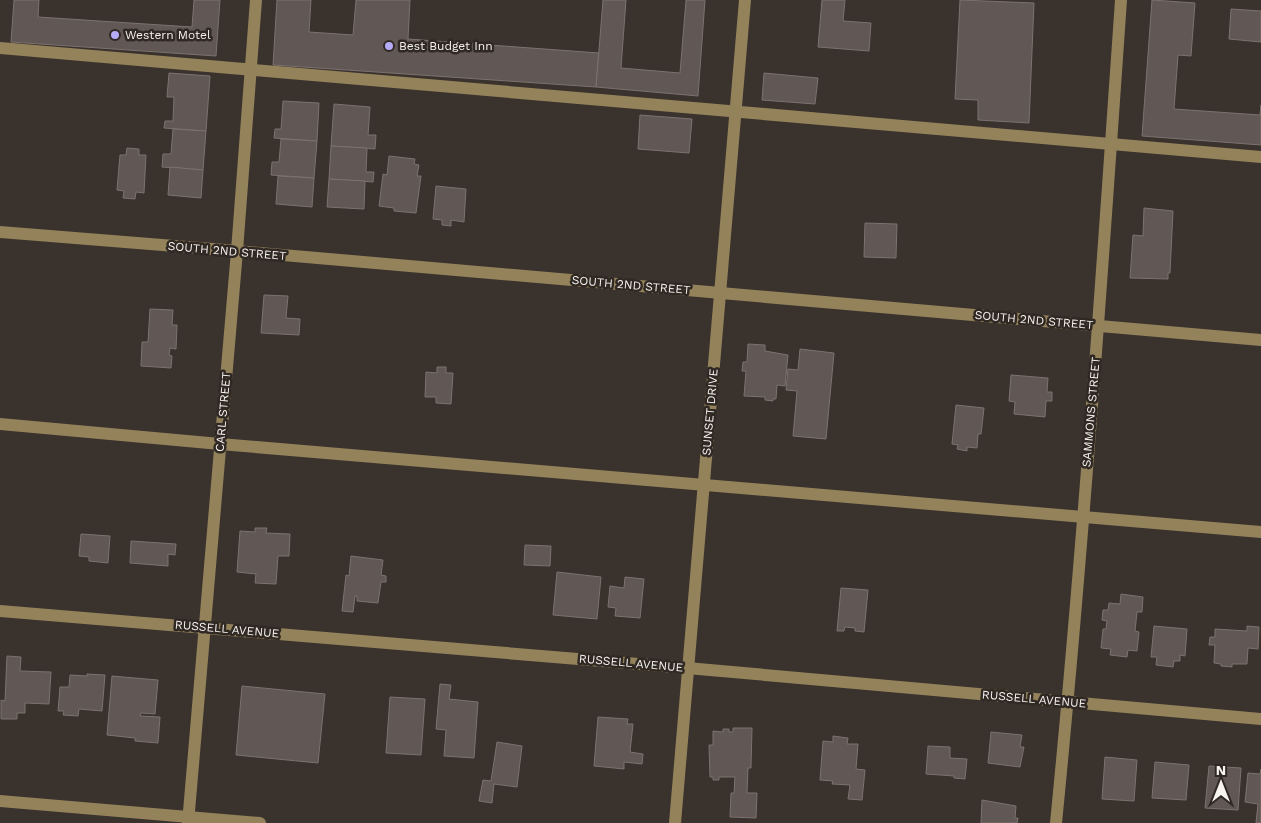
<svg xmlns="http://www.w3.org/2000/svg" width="1261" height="823" font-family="'Work Sans',sans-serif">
	<rect width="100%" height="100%" fill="#39322d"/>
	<!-- building -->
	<g fill="#615855" stroke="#7c726f">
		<path d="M14,0H39L38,17L192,27L194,0H220L216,56L11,42Z"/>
		<path d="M277,0H311L309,32L353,35L356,0H410L408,39L599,53L596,87L273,65Z"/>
		<path d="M603,0H626L621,68L680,73L686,0H705L698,96L596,87Z"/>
		<path d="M822,0H845L843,21L871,23L869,51L818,47Z"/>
		<path d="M960,0L1034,3L1029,123L978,120V100L955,99Z"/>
		<path d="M1152,0L1195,3L1191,56L1178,55L1174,109L1260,115L1261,105V145L1142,136Z"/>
		<path d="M1231,9L1261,11V42L1229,39Z"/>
		<path d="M169,73L210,76L206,131L164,128L165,121H173L174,97H167Z"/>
		<path d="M764,73L818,78L815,104L762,100Z"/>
		<path d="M283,101L319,103L317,141L274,138L275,129H281Z"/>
		<path d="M334,104L370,107L368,135H376L375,149L331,146Z"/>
		<path d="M640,115L692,119L689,153L638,149Z"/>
		<path d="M173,129L206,131L203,170L162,167L163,154H171Z"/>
		<path d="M281,139L317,141L314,178L271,175L272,162H279Z"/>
		<path d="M331,146L367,148L366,172H374L373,182L329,179Z"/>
		<path d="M127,148L139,149V155H146L144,193L136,192L135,199L123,198L124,191L117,190L120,155H126Z"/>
		<path d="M389,156L415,159L414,164L419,165L417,176H421L416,213L394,211V208L379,206L383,174L387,175Z"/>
		<path d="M170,167L203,170L201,198L168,195Z"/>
		<path d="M278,176L314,178L312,207L276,204Z"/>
		<path d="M329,179L365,181L364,209L327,207Z"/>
		<path d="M436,186L466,189L464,222L451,220V226L442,225V220L433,219Z"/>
		<path d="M1144,208L1173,211L1170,273H1168V279L1130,278L1133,235L1143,236Z"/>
		<path d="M865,223L897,224L896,258L864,257Z"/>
		<path d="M264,295L288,296L286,318L300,319L299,335L261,333Z"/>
		<path d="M150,309L173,310L172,325H177L176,349L170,348L169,355L172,356L171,368L141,366L142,342H148Z"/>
		<path d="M748,344L765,345V351L788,355L785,386L777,385L776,399H773V401L765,400V397L744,396L746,371H742L743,362H747Z"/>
		<path d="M800,349L834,353L826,439L793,436L797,391L786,390L788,369L798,370Z"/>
		<path d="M437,367H446V373H453L451,404L436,403V397H425L426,372L437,373Z"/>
		<path d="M1011,375L1048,378L1047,392H1052V401H1046L1045,417L1014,414L1015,402L1009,401Z"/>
		<path d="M956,405L984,408L981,434H978L977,448L967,447V451L957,449L958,445L952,444Z"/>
		<path d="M255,528H267L266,533L290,534L289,556H278L276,584L255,583L256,574L237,572L240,531L255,532Z"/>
		<path d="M81,534L110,536L108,563L89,561V557L79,556Z"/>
		<path d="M131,541L176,544L175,555L168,554V566L130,563Z"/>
		<path d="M525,545L551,546L550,566L524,565Z"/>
		<path d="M351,556L383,560L381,575L386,576V582H381L378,603L357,601V596H355L353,612L342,611L346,575L349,576Z"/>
		<path d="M557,572L601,577L597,619L553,615Z"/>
		<path d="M625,577L644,579L640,618L615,616L616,608L608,607L610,586L624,588Z"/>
		<path d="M841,588L868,590L864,632L855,631V628L845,627L844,631H837Z"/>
		<path d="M1121,594L1143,597L1142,612H1137L1135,631L1139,632L1137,651L1128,650L1127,657L1110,655L1111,649L1101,648L1103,629H1106L1107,621L1102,620L1103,610H1108L1109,603L1120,604Z"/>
		<path d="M1154,626L1187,629L1185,656L1180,655V661H1174L1173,667L1156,665L1157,657H1151Z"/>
		<path d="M1247,626L1259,627L1258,649L1248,648L1247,664H1232V667L1221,666V664L1214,663L1215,645H1209L1210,637H1215V629L1247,631Z"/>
		<path d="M7,656L21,657L20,671L51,672L49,704L25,703V713H17V719H1V700L5,701Z"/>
		<path d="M87,674L105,675L102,711L79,709L78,716L63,715L64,711H58L60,687H69L70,675L87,676Z"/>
		<path d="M112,676L158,680L155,714L141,713L140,716L160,717L158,743L135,741V738L107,735Z"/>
		<path d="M440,684L451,685L449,699L478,702L474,758L444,756L446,730L436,729Z"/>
		<path d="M242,686L325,694L318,763L236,755Z"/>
		<path d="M390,697L425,699L421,755L386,753Z"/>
		<path d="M598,717L628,719L627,724H633L630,752L643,754L642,764L624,762V769L594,766Z"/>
		<path d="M733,728H752L751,768H748L747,793H757L756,818L730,817L731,793H734L735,777H719V780H713V777H710L709,745H713V731L723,732V729H729V732H733Z"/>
		<path d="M991,732L1022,735L1020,747H1024L1020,767L988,763Z"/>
		<path d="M833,736L848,738L847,744H858L856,769L865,770L862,800L848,799L850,785L832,784L833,781L820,780L823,741L833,742Z"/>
		<path d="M497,742L522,746L517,787L494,784L492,803L479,801L483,780L491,781Z"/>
		<path d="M928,746L950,747V758L967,759L965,779L954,778V776L926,774Z"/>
		<path d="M1105,757L1137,760L1134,801L1102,799Z"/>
		<path d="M1155,762L1189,765L1186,800L1152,798Z"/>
		<path d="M1209,766L1241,768L1238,810L1205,808Z"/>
		<path d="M1261,769V823H1256L1258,804L1245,802L1248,773L1260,774Z"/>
		<path d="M982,800L1016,806L1015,818H1018L1017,823H981Z"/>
	</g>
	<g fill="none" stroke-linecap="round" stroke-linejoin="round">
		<!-- minor -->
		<g stroke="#94825b" stroke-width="12">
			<path d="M0,48L1261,157"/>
			<path d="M0,232L237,251L1261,340"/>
			<path d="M0,424L220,444L1261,532"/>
			<path d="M0,611L687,668L1261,719"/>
			<path d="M0,801L260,823"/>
			<path d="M188,823L237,251L256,0"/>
			<path d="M675,823L745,0"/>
			<path d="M1056,823C1083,549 1102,275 1121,0"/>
		</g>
	</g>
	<!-- markers -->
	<g fill="#b6abf8" stroke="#2f2823" stroke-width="2">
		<circle cx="115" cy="35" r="5"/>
		<circle cx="389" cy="46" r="5"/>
	</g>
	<g text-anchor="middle" stroke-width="5" stroke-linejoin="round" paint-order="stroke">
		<!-- poi labels -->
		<g font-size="12" fill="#f7f3ef" stroke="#2f2823" text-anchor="start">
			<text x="125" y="39">Western Motel</text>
			<text x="399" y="50">Best Budget Inn</text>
		</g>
		<!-- street labels -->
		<g font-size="12" fill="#f7f3ef" stroke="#2f2823">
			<text transform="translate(227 251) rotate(5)" y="4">SOUTH 2ND STREET</text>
			<text transform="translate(631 285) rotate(5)" y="4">SOUTH 2ND STREET</text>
			<text transform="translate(1034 320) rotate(5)" y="4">SOUTH 2ND STREET</text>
			<text transform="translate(223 412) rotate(-85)" y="4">CARL STREET</text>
			<text transform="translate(710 412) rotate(-85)" y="4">SUNSET DRIVE</text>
			<text transform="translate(1091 412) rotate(-85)" y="4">SAMMONS STREET</text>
			<text transform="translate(227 629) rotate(5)" y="4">RUSSELL AVENUE</text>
			<text transform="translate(631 663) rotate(5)" y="4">RUSSELL AVENUE</text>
			<text transform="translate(1034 699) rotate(5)" y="4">RUSSELL AVENUE</text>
		</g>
	</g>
	<!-- north arrow -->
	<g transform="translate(1221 783)" stroke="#2f2823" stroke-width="4" paint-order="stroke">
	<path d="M0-4L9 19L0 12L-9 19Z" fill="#f7f3ef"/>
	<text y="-8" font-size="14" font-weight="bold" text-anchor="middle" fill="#f7f3ef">N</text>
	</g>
</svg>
